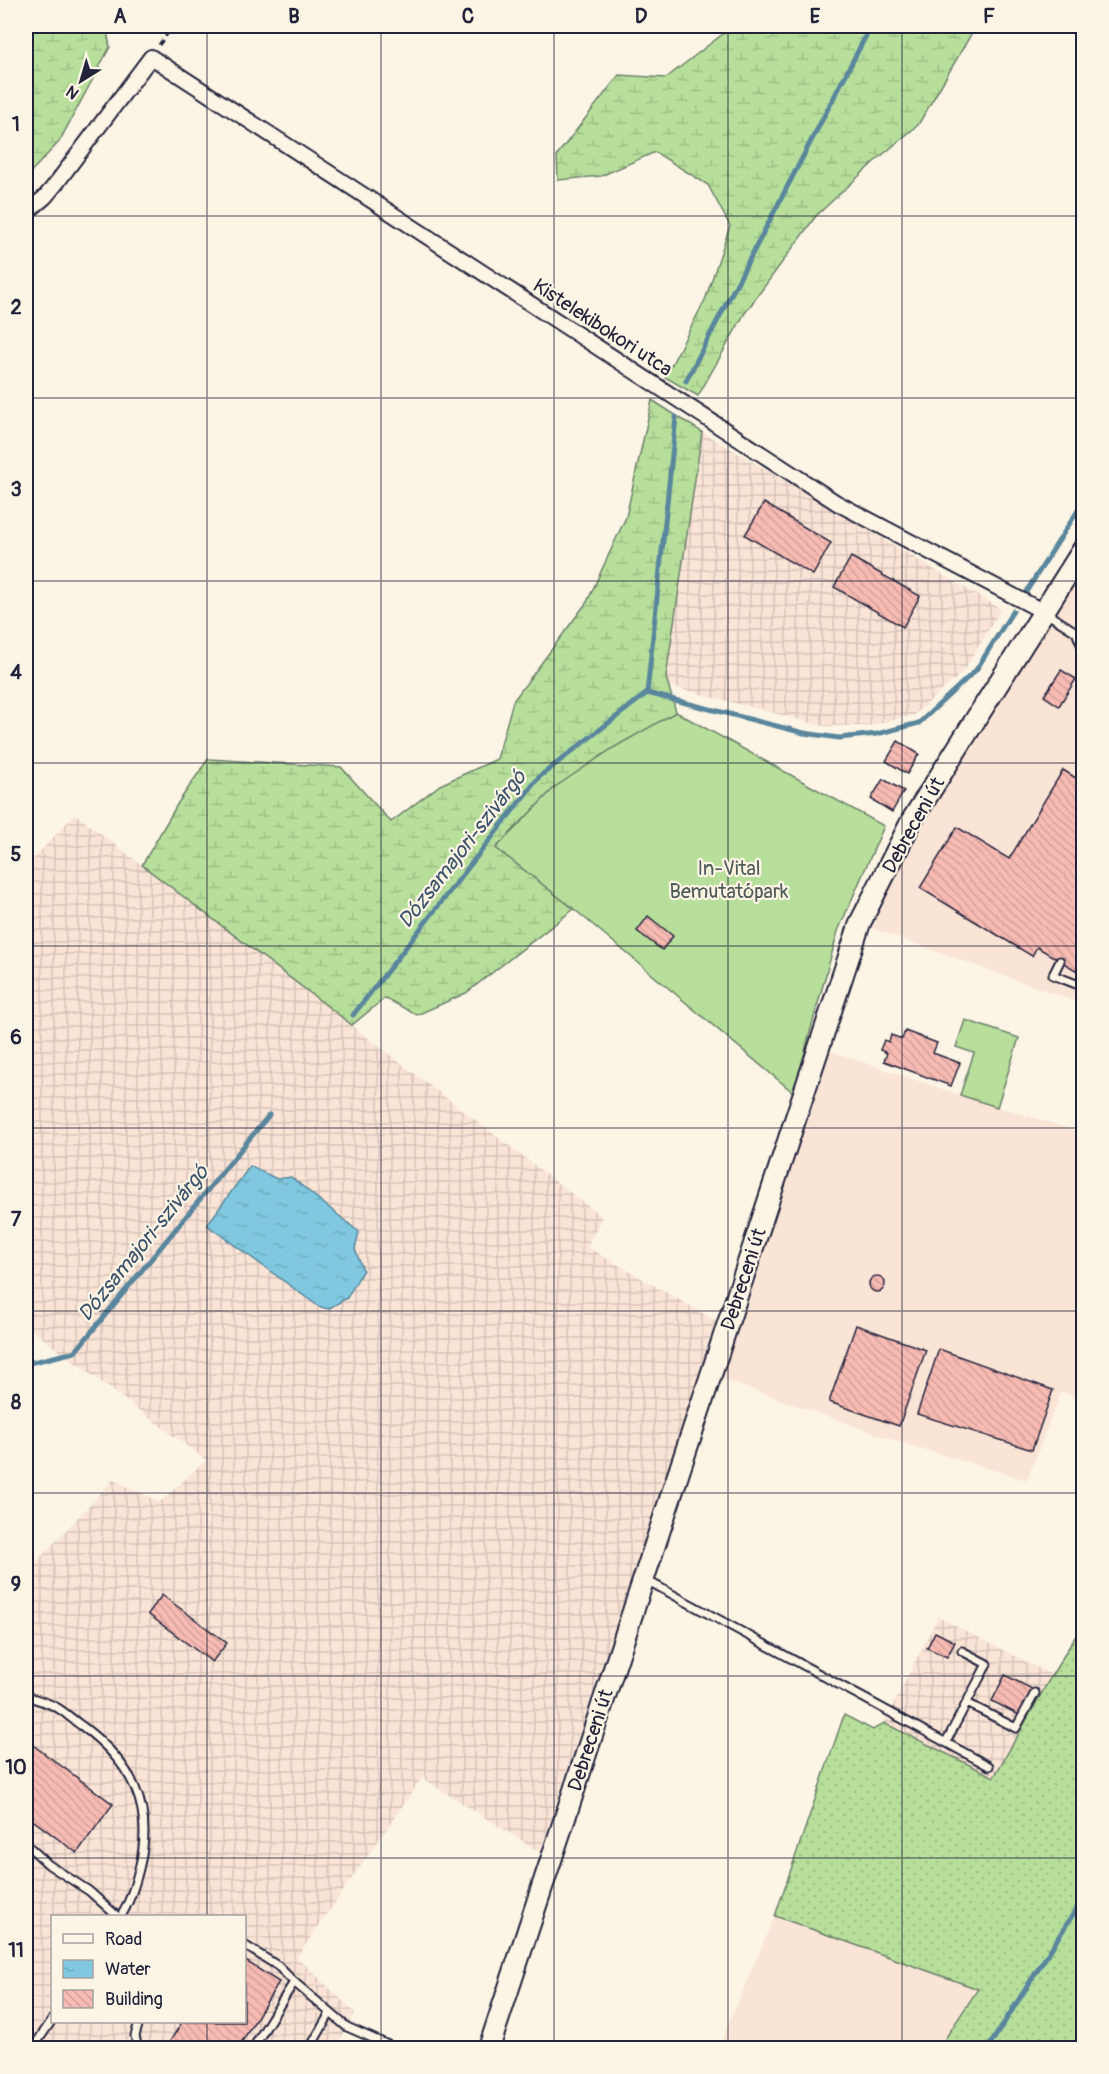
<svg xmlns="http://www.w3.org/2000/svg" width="1109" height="2074" font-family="Pangolin,sans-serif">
	<defs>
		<pattern id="industrial-grid" width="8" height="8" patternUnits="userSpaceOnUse" patternTransform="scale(1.5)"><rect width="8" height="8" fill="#fae4d6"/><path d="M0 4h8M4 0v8" fill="none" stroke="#d6c3b9"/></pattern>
		<pattern id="grass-dots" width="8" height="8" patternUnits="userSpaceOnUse" patternTransform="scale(1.5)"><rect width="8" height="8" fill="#b7df9b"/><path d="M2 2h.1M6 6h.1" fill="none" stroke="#9dbf86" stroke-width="1.8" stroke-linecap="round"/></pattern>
		<pattern id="wetland-marsh" width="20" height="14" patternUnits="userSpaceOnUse" patternTransform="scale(1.5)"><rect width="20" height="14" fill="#b7df9b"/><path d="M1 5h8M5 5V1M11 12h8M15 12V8" fill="none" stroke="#9dbf86"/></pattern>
		<pattern id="water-ripples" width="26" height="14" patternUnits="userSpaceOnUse" patternTransform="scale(1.5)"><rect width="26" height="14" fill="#7fc8df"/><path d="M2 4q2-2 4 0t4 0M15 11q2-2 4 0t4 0" fill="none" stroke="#6dacc0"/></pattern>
		<pattern id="building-back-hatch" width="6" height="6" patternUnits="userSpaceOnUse" patternTransform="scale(1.5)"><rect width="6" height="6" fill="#f7bbb3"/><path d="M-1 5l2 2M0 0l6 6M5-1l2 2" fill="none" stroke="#d3a09b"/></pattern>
	</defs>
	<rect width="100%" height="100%" fill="#fcf5e5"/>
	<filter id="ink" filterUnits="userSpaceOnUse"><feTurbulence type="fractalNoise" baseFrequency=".0167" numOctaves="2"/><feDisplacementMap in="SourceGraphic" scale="12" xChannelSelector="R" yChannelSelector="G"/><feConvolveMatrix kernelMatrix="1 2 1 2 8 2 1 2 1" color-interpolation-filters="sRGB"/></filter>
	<g filter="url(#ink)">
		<!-- built -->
		<g fill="#fae4d6">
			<path d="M1083,569V1004L871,928L915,838Z"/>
			<path d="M807,1043L960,1095L1083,1133V1400L1061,1392L1027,1480L899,1442L700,1371L795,1094Z"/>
			<path d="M775,1916L978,1989L939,2048H718Z"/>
		</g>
		<!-- industrial -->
		<g fill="url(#industrial-grid)" fill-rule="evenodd">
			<path d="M702,432L1001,609L963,672L914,715L869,726H824L665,685Z"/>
			<path d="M75,814L602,1217L587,1247L716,1321L700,1370L708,1374L632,1584L628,1589L540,1852L422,1778L297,1957L355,2013L335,2048H26V1573L113,1480L160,1502L206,1460L26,1326V867ZM52,1916H244V2022H52Z"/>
			<path d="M938,1617L1052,1675L994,1777L884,1723Z"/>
		</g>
		<!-- grass -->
		<path fill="url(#grass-dots)" stroke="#6c806b" stroke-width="1.5" d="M1083,1624V2048H939L978,1989L775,1916L844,1715L873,1730L884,1723L994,1777L1052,1675Z"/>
		<!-- wetland -->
		<g fill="url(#wetland-marsh)" stroke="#6c806b" stroke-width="1.5">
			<path d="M26,26H106L110,47L59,142L26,177Z"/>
			<path d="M731,26H976L918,125L874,162L816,216L745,313L698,396L665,377L705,300L730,226L708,185L655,152L601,176L558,180L557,155L619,75L666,78L724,33Z"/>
			<path d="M652,400L702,432L666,677L676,712L555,787L496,848L574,909L466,993L417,1015L385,998L352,1025L142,865L178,803L208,759L341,767L391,822L440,785L497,759L513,701L587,602L626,517Z"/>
		</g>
		<!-- garden -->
		<g fill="#b7df9b" stroke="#6c806b" stroke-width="1.5">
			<path d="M676,712L884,826L838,931L807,1043L795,1094L574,909L496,848L555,787L613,748Z"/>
			<path d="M965,1020L1019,1038L997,1107L960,1095L974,1053L956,1047Z"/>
		</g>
		<!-- water -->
		<path fill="url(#water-ripples)" stroke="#5a869d" stroke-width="1.5" d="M250,1166L277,1179L291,1177L359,1232L355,1249L363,1270L347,1298L328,1309L318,1306L207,1225Z"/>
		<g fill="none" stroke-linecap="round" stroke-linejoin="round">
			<!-- stream -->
			<g stroke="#5a869d" stroke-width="5">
				<path d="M686,381L871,26"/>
				<path d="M1026,592L1084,501"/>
				<path d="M647,693L676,417"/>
				<path d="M353,1015L539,777L647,693L804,733L839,738L877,734L919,723L976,670L1013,611"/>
				<path d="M26,1367L29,1363L75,1352L269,1115"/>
				<path d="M988,2048L1084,1897"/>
			</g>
		</g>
		<!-- building -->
		<g fill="url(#building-back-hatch)" stroke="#22223b" stroke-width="1.5">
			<path d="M764,503L831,543L813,575L745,535Z"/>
			<path d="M851,557L920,596L903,627L834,587Z"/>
			<path d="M1061,670L1076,679L1059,706L1044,696Z"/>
			<path d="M898,741L919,754L907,774L886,761Z"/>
			<path d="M1063,770L1084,783V975L1037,947L1032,956L920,888L957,827L1009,859Z"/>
			<path d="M883,779L904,791L892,812L871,799Z"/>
			<path d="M648,916L673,936L662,950L637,931Z"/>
			<path d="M905,1031L937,1043L933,1053L960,1063L951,1086L884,1061L887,1053L880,1050L884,1040L889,1042L891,1035L902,1039Z"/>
			<circle cx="877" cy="1284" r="8"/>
			<path d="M856,1325L926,1350L899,1426L829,1402Z"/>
			<path d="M939,1349L1053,1390L1032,1450L917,1414Z"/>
			<path d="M162,1595L227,1643L212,1662L148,1614Z"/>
			<path d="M935,1632L955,1642L947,1657L927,1648Z"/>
			<path d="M1005,1675L1032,1689L1019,1715L992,1701Z"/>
			<path d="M26,1740L113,1804L77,1853L26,1815Z"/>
			<path d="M244,1960L279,1982L238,2048H170L167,2046L182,2022H244Z"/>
		</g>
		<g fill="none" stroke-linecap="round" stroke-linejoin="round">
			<!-- lane casing -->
			<g stroke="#22223b" stroke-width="11">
				<g id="lane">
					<path d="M1046,613L1076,632L1084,651"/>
					<path d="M1060,961L1053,975L1084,987"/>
					<path d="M646,1580L989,1766"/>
					<path d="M26,1696C35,1699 46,1702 56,1707C65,1712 73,1720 82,1726C132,1763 155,1807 139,1869C135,1885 130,1902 121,1916"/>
					<path d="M967,1703L1016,1728L1035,1693"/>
					<path d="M946,1742L987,1664L962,1651"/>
					<path d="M26,1844L49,1865L89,1891L117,1916"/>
					<path d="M244,1945L278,1966L294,1982L347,2027L395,2048"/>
					<path d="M33,2048L52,2020"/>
					<path d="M138,2048L135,2036L139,2022"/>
					<path d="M253,2048L294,1982"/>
					<path d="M310,2048L330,2013"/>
				</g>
			</g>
			<!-- street casing -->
			<g stroke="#22223b" stroke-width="18">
				<path id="street" d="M26,213L45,197L55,185L151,57L837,503L1044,612"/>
			</g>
			<!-- secondary casing -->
			<g stroke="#22223b" stroke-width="24">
				<path id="secondary" d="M489,2048L860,923L912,820L1084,548"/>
			</g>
			<!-- path -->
			<path stroke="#22223b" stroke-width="3" stroke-dasharray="6 4.5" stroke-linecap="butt" d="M159,45L173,26"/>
			<!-- lane -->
			<use href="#lane" stroke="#fcf5e5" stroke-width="7"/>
			<!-- street -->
			<use href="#street" stroke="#fcf5e5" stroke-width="14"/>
			<!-- secondary -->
			<use href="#secondary" stroke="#fcf5e5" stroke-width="20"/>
		</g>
	</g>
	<!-- grid -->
	<path fill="none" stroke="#22223b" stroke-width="1.5" stroke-opacity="0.55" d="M207,26V1916M381,26V2048M554,26V2048M728,26V2048M902,26V2048M26,216H1084M26,398H1084M26,581H1084M26,763H1084M26,946H1084M26,1128H1084M26,1311H1084M26,1493H1084M26,1676H1084M26,1858H1084M207,2022V2048"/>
	<g text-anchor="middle" stroke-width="4.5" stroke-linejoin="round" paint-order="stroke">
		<!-- street labels -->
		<g font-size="20" fill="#22223b" stroke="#fcf5e5">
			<text transform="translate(603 327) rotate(33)" y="7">Kistelekibokori utca</text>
			<text transform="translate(913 825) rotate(-61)" y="7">Debreceni út</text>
			<text transform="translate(743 1279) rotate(-72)" y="7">Debreceni út</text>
			<text transform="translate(590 1740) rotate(-72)" y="7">Debreceni út</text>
		</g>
		<!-- park labels -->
		<g font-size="20" fill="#4f5b58" stroke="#fcf5e5">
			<text x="729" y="875">In-Vital<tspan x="729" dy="23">Bemutatópark</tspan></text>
		</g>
		<!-- water labels -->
		<g font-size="21" font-style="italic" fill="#3e546c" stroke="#fcf5e5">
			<text transform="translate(462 849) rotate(-52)" y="7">Dózsamajori-szivárgó</text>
			<text transform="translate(143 1243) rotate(-51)" y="7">Dózsamajori-szivárgó</text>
		</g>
	</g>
	<!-- margin -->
	<rect width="1109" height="2074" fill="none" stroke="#fcf5e5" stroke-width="66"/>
	<!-- legend -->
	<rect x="51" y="1915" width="195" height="108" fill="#fcf5e5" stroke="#a5a1a1" stroke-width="1.5"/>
	<rect x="63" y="1934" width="30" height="9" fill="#fcf5e5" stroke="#a5a1a1" stroke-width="1.5"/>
	<text x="105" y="1945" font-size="18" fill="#22223b">Road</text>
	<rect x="63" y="1960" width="30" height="18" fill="url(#water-ripples)" stroke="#a5a1a1" stroke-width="1.5"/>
	<text x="105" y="1975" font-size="18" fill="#22223b">Water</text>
	<rect x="63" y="1990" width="30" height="18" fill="url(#building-back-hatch)" stroke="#a5a1a1" stroke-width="1.5"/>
	<text x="105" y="2005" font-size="18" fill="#22223b">Building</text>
	<!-- north arrow -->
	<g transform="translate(81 81) rotate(217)" stroke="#fcf5e5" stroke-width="4.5" paint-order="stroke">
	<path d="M0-4.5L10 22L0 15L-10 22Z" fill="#22223b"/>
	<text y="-9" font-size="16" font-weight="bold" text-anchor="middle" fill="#22223b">N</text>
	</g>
	<rect x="33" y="33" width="1043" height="2008" fill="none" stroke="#22223b" stroke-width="2"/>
	<g font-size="20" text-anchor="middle" font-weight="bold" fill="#22223b">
		<text x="120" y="23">A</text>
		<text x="294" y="23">B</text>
		<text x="468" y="23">C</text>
		<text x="641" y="23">D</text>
		<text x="815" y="23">E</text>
		<text x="989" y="23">F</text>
		<text x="16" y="131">1</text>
		<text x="16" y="314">2</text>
		<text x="16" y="496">3</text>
		<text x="16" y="679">4</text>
		<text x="16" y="861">5</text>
		<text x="16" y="1044">6</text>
		<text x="16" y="1226">7</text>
		<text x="16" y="1409">8</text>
		<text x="16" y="1591">9</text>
		<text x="16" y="1774">10</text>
		<text x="16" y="1957">11</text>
	</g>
</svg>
